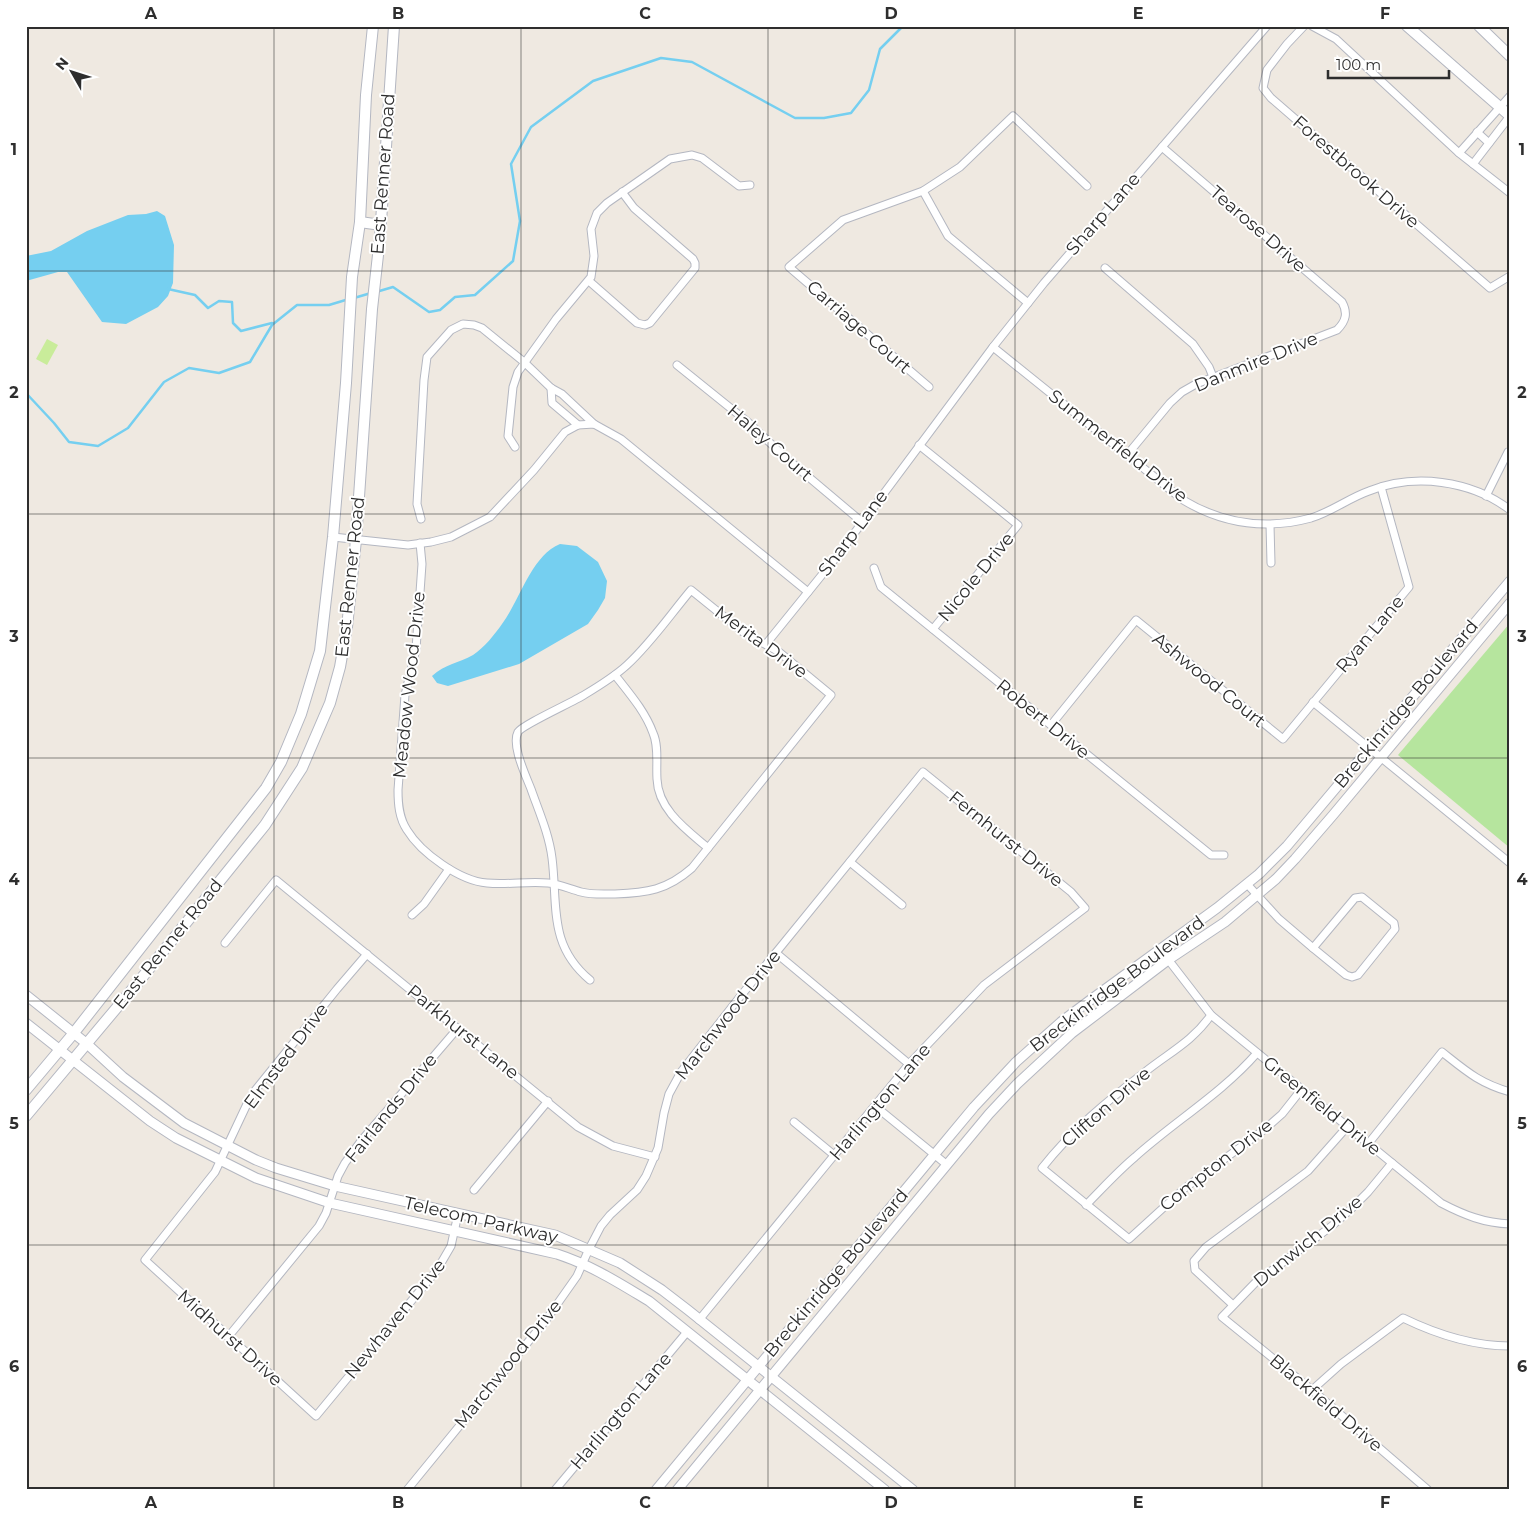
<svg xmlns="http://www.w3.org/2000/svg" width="1536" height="1516" font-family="Montserrat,sans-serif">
	<rect width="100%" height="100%" fill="#efe9e1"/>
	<!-- green -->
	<path fill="#b6e59e" d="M1510,623V848L1398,755Z"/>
	<!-- pitch -->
	<path fill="#c9ec9a" d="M47,339L58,345L47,365L36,359Z"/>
	<!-- water -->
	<g fill="#75cff0">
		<path d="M157,211L165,216L174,245L173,283L168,296L158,307L126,324L102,322L67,272H58L26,281V256L51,251L87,231L128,215L146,214Z"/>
		<path d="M560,544L577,546L598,562L607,581L605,598L598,610L588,624L519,664L448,686L437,683L432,676C445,664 459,663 473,655C484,648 495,634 502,624C520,600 531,556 560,544Z"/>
	</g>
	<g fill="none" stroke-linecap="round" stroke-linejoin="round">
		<!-- stream -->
		<g stroke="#75cff0" stroke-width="2.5">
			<path d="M168,289L195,295L208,308L219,301L232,302L233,323L241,331L272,323"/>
			<path d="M376,292L393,287L429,312L440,310L455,297L475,295L513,261L520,221L511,164L531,127L593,81L661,58L692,62L795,118H824L851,113L869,90L880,49L903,26"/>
			<path d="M354,298L371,293"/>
			<path d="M26,393L54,423L69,442L98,446L128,428L164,382L189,368L219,373L250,362L272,325L297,305H329L349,299"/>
		</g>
		<!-- minor casing -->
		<g stroke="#b4b7c1" stroke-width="9">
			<g id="minor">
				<path d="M1304,26L1287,44L1267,70L1263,88L1271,98L1490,288L1510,276"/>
				<path d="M1312,26L1336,39L1459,153L1510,193"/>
				<path d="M1477,132L1489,143"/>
				<path d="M1459,153L1510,96"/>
				<path d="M1473,164L1510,116"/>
				<path d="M923,191L948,236L1028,303"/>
				<path d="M1105,268L1193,344L1209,367L1213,377"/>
				<path d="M589,281L637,323L645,325L650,323L695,268V263L693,259L634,208L622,192"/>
				<path d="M993,347L1183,500C1223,524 1266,530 1311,518C1331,512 1349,498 1369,491C1414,473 1471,480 1510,510"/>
				<path d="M677,365L749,423L786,458L862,522"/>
				<path d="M929,387L789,267L843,220L923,191L960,167L1013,116L1087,186"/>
				<path d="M551,388L552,403L578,425"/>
				<path d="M919,445L1018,525L933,629"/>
				<path d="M515,447L508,436L513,387L518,372L556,319L591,277L594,256L591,229L597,213L607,203L670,159L692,155L702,158L739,186L750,185"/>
				<path d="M1127,455L1170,403L1182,392L1196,384L1337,330C1346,321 1348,313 1342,302L1162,147"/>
				<path d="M1486,496L1508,452"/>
				<path d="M421,519L417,504L424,380L427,357L451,330L463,324L474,325L482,328L524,362L551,388L562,394L594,424"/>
				<path d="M1270,525L1271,563"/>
				<path d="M333,537L408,545L431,542L451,537L490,517L534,470L565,432L578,425L594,424L621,439L808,592"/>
				<path d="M420,543L422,564L416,649L405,695L398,790C398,804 399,818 407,830C421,853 460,881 487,883C508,885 528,881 548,883C559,884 570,889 581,892C592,895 604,894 615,894C647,893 667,890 692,868L831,695L779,652L743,632L691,590C670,615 651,643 627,665C614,677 599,686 584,695C573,702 522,725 518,732C511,745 526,776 531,789C539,812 549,834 552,858C558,906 548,945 590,980"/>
				<path d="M874,568L881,587L1211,855H1224"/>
				<path d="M766,644L838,555L993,347L1044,283L1267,26"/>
				<path d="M615,675C629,693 645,711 653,733C659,746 656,764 657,779C658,810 687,830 708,848"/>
				<path d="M1313,702L1510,863"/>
				<path d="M1051,725L1136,620L1283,739L1409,587L1381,487"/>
				<path d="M850,862L902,905"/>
				<path d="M1247,884L1279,919L1313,948"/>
				<path d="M1362,897L1394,923L1395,929L1358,975L1352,977L1346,975L1313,948L1355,898Z"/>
				<path d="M412,915L424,904L449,869"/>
				<path d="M225,943L276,880L578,1127L613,1146L655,1157"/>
				<path d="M1160,949L1211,1015L1441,1203C1464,1215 1484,1223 1510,1224"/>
				<path d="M776,953L909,1064"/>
				<path d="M367,954L337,989L253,1093L247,1104L215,1172L145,1260L316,1416L437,1270L451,1246L458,1214"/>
				<path d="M1211,1015C1192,1042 1170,1052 1145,1072C1107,1101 1072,1130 1042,1168L1129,1239L1185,1188L1265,1129L1282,1114L1301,1090"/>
				<path d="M875,1106L946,1164"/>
				<path d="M794,1122L834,1155"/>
				<path d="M1368,1144L1442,1052C1466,1071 1479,1083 1510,1092"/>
				<path d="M1392,1163L1368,1192L1352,1208L1333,1225L1255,1283L1222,1317L1312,1390L1428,1490"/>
				<path d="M474,1190L548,1101"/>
				<path d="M1086,1205C1102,1189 1117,1172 1135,1157C1175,1121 1221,1094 1257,1053"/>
				<path d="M1233,1305L1195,1270L1194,1261L1206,1247L1308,1171L1347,1127"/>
				<path d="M228,1337L319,1226L326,1213L338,1176L345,1163L361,1141L458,1028"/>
				<path d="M1312,1390L1341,1364L1403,1318C1436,1334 1472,1346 1510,1346"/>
				<path d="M407,1490L546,1320L577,1276L589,1249L601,1226L610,1215L637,1190L646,1176L658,1148L664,1113L669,1094L681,1072L739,998L923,772L1071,892L1085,908L984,985L909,1064L699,1320"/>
				<path d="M555,1490L687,1332"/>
			</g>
		</g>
		<!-- tertiary casing -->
		<g stroke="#b4b7c1" stroke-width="11">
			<g id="tertiary">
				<path d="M26,995L86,1043L123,1077L184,1123L256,1160L276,1168L335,1186L555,1235L620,1263L662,1290L688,1310L913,1490"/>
				<path d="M26,1023L150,1121L176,1138L256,1178L330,1203L557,1254C591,1265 619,1283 649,1301L885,1490"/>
				<path d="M656,1490L934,1155L974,1107L1016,1062L1061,1022L1089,1001L1217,908L1259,874L1287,846L1510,581"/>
				<path d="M677,1490L989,1114L1017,1084L1072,1033L1168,960L1225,922L1276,879L1295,859L1333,815L1510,603"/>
			</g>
		</g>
		<!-- secondary casing -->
		<g stroke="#b4b7c1" stroke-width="12">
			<g id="secondary">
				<path d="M1407,26L1510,116"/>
				<path d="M1479,26L1510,56"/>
				<path d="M360,222L381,225"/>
				<path d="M26,1090L73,1034L266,788L281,762L301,714L320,651L333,537L346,383L352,277L360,222L366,95L373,26"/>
				<path d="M26,1116L140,980L265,825L302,768L330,703L340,667L347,627L356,540L372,309L380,237L394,26"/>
			</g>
		</g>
		<!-- minor -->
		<use href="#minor" stroke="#fff" stroke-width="7"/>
		<!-- tertiary -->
		<use href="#tertiary" stroke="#fff" stroke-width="9"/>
		<!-- secondary -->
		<use href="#secondary" stroke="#fff" stroke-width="10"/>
	</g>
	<!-- grid -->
	<path fill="none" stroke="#2e2e2e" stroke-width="1" stroke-opacity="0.55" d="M274,26V1490M521,26V1490M768,26V1490M1015,26V1490M1262,26V1490M26,271H1510M26,514H1510M26,758H1510M26,1001H1510M26,1245H1510"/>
	<g text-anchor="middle" stroke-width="4" stroke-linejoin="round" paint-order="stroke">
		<!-- street labels -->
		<g font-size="18" fill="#2e2e2e" stroke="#fff">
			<text transform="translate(1356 172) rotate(41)" y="6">Forestbrook Drive</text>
			<text transform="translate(383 174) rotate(-86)" y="6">East Renner Road</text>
			<text transform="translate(1103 214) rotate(-49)" y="6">Sharp Lane</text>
			<text transform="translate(1258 229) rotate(41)" y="6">Tearose Drive</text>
			<text transform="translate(859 327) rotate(41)" y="6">Carriage Court</text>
			<text transform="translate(1256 362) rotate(-22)" y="6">Danmire Drive</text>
			<text transform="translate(770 443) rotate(41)" y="6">Haley Court</text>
			<text transform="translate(1118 446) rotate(38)" y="6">Summerfield Drive</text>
			<text transform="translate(853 533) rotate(-53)" y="6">Sharp Lane</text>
			<text transform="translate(350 577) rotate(-84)" y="6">East Renner Road</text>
			<text transform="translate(976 577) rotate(-51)" y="6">Nicole Drive</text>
			<text transform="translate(1370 634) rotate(-50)" y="6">Ryan Lane</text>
			<text transform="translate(761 642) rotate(36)" y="6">Merita Drive</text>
			<text transform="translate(1209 680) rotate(39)" y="6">Ashwood Court</text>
			<text transform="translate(409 685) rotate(-84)" y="6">Meadow Wood Drive</text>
			<text transform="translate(1406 704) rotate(-50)" y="6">Breckinridge Boulevard</text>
			<text transform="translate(1043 719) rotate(39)" y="6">Robert Drive</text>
			<text transform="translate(1006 839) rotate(39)" y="6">Fernhurst Drive</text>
			<text transform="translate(168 944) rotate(-51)" y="6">East Renner Road</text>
			<text transform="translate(1117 984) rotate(-37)" y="6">Breckinridge Boulevard</text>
			<text transform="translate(728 1015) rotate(-52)" y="6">Marchwood Drive</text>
			<text transform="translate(463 1032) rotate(39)" y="6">Parkhurst Lane</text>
			<text transform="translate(286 1056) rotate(-53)" y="6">Elmsted Drive</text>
			<text transform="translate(880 1102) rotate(-50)" y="6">Harlington Lane</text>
			<text transform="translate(1322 1106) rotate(39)" y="6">Greenfield Drive</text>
			<text transform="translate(1106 1107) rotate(-41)" y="6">Clifton Drive</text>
			<text transform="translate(391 1108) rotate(-51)" y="6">Fairlands Drive</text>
			<text transform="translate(1216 1165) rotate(-38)" y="6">Compton Drive</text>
			<text transform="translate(481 1220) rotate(13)" y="6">Telecom Parkway</text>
			<text transform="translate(1308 1241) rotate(-39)" y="6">Dunwich Drive</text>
			<text transform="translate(836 1273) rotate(-50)" y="6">Breckinridge Boulevard</text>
			<text transform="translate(395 1319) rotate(-51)" y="6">Newhaven Drive</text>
			<text transform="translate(230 1338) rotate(42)" y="6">Midhurst Drive</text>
			<text transform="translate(508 1364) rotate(-51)" y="6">Marchwood Drive</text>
			<text transform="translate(1326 1403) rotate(40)" y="6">Blackfield Drive</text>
			<text transform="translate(621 1411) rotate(-50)" y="6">Harlington Lane</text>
		</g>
	</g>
	<!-- border -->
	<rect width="1536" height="1516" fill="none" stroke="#ffffff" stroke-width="55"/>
	<!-- north arrow -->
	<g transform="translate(72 72) rotate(309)" stroke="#ffffff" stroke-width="4" paint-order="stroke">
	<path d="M0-4L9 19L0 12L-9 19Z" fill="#2e2e2e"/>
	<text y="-8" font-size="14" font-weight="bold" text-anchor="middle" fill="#2e2e2e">N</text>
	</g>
	<!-- scale -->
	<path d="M1328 70v8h121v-8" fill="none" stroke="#2e2e2e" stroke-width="2.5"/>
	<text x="1336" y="70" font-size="15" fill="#2e2e2e" stroke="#ffffff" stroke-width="4" paint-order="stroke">100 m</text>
	<rect x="28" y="28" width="1480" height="1460" fill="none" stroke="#2e2e2e" stroke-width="2"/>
	<g font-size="16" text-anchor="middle" font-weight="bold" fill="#2e2e2e">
		<text x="151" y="19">A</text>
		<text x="398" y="19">B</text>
		<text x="645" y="19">C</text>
		<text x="891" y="19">D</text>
		<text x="1138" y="19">E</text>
		<text x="1385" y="19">F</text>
		<text x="14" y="155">1</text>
		<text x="1522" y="155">1</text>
		<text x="14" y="398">2</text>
		<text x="1522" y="398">2</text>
		<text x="14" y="642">3</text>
		<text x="1522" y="642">3</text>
		<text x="14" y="885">4</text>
		<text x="1522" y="885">4</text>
		<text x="14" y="1129">5</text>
		<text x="1522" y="1129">5</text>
		<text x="14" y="1372">6</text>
		<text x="1522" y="1372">6</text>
		<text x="151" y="1508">A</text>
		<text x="398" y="1508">B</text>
		<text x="645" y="1508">C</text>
		<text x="891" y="1508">D</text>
		<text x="1138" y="1508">E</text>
		<text x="1385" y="1508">F</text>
	</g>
</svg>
